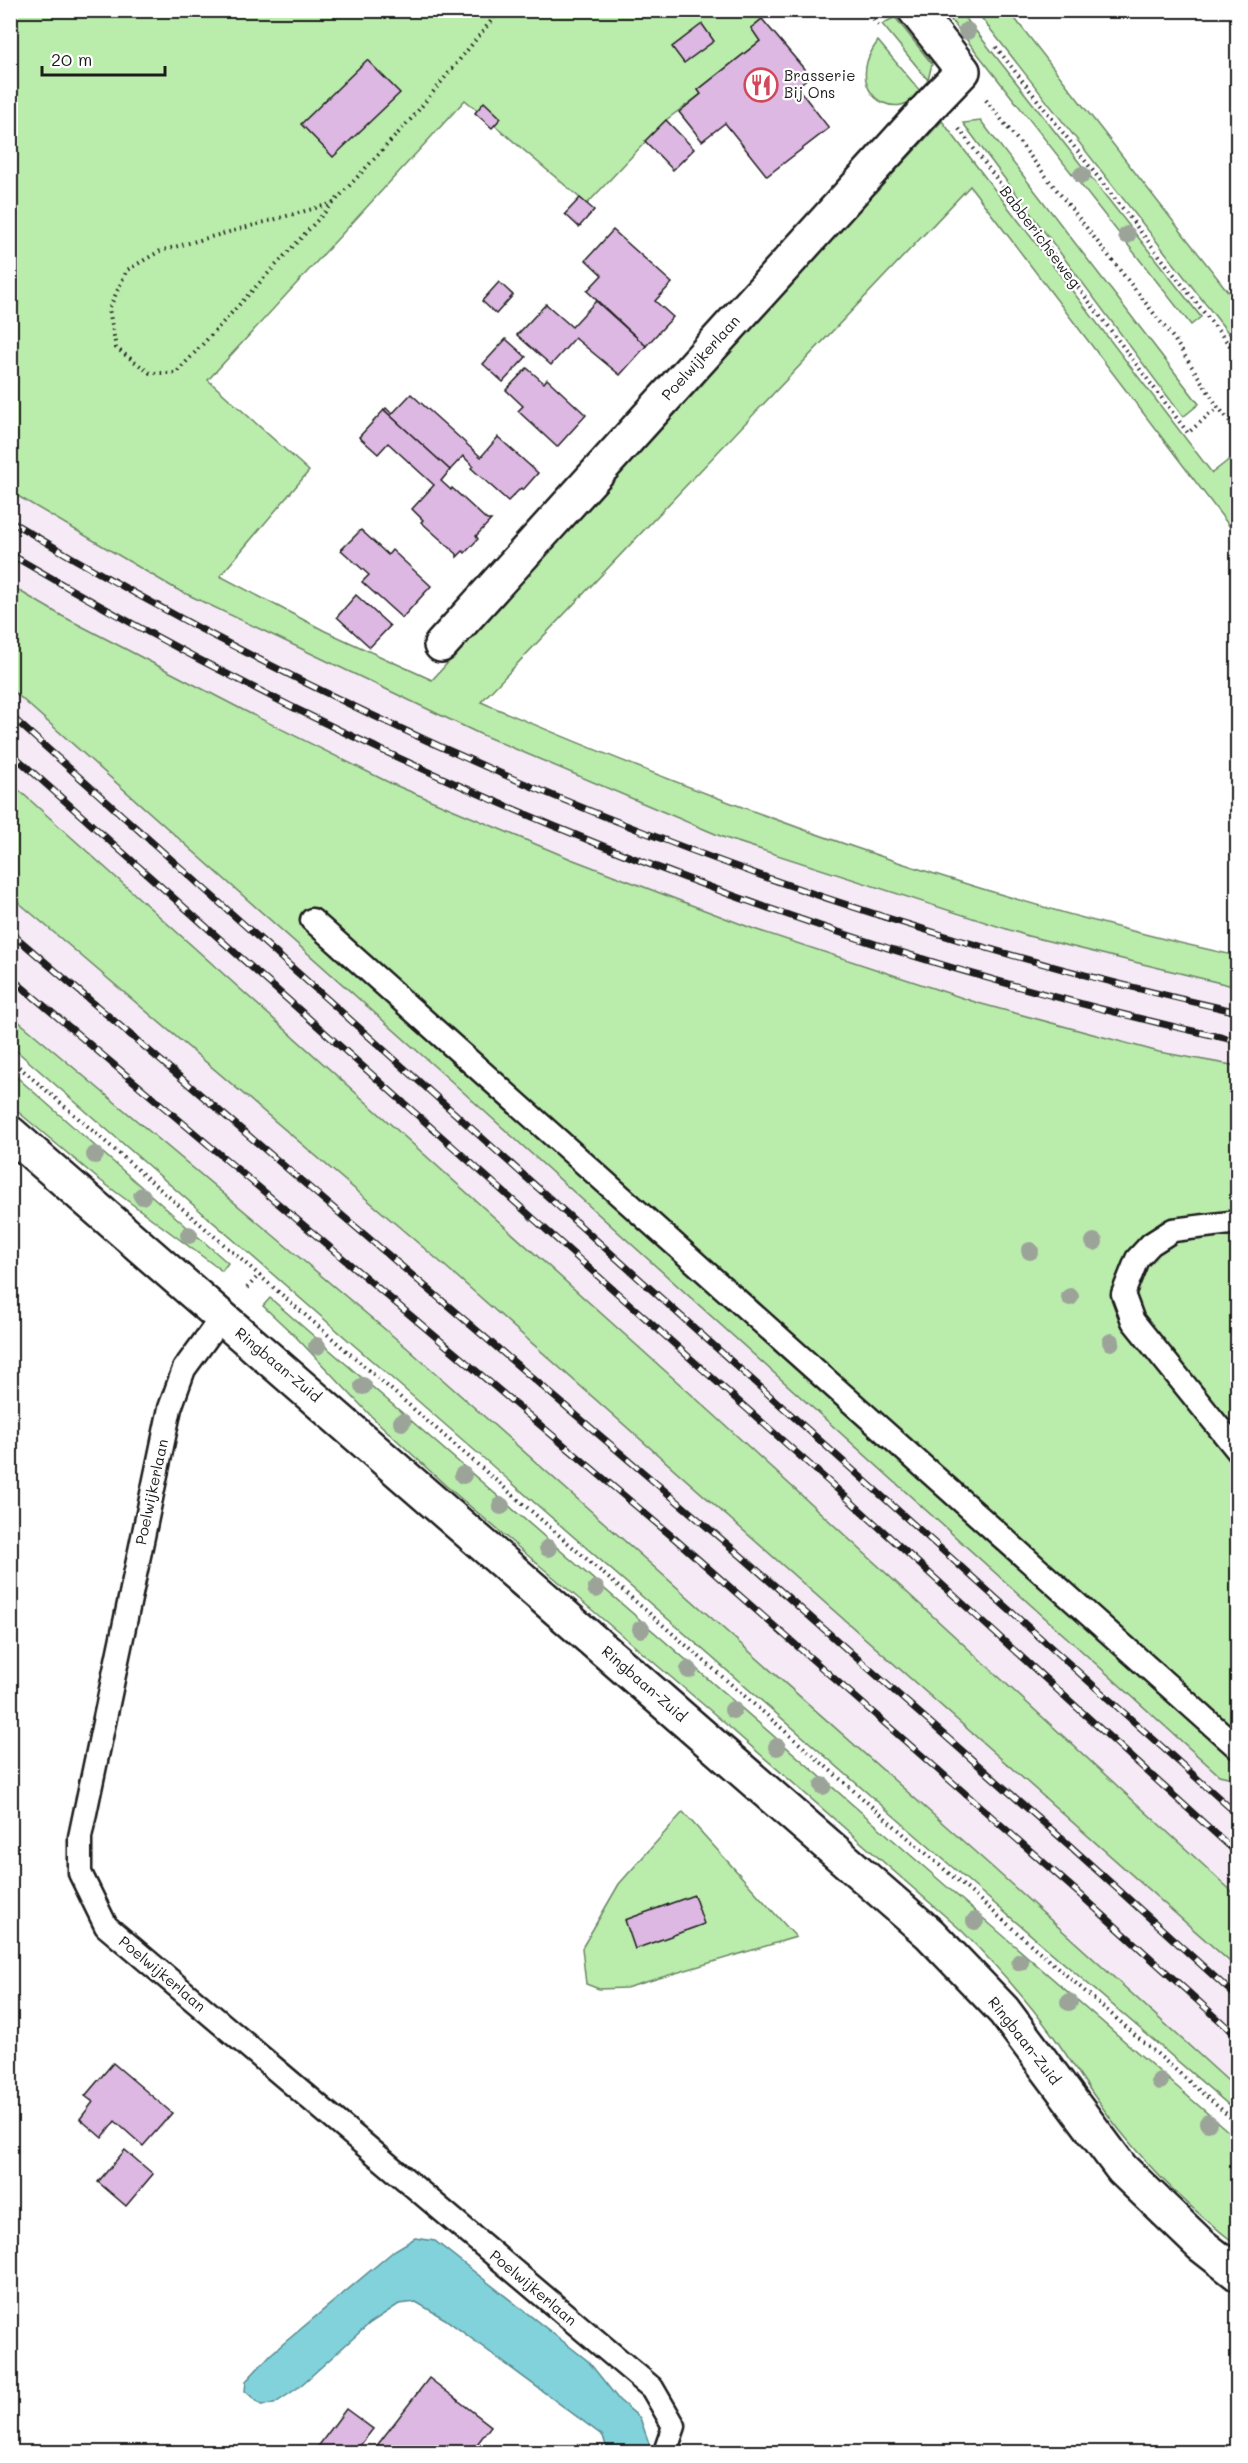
<svg xmlns="http://www.w3.org/2000/svg" width="1248" height="2463" font-family="Mali,sans-serif">
	<rect width="100%" height="100%" fill="#fff"/>
	<filter id="ink" filterUnits="userSpaceOnUse"><feTurbulence type="fractalNoise" baseFrequency=".0167" numOctaves="2"/><feDisplacementMap in="SourceGraphic" scale="12" xChannelSelector="R" yChannelSelector="G"/><feConvolveMatrix kernelMatrix="1 2 1 2 8 2 1 2 1" color-interpolation-filters="sRGB"/></filter>
	<g filter="url(#ink)">
		<!-- built -->
		<path fill="#f5eaf6" d="M10,453L169,548L325,631L448,688L615,760L921,870L1041,906L1237,956V2089L991,1866L406,1347L11,1015Z"/>
		<!-- green -->
		<g fill="#baecac" stroke="#6b8464" stroke-width="1.5">
			<path d="M11,11H771L751,28L760,41L698,90L701,94L666,120L587,204L465,100L208,380L309,471L220,576L325,631L432,680L698,389L813,259L942,121L1212,473L1235,455L1237,458V536L970,186L481,702C726,807 977,899 1237,956V987L1028,936L725,838L480,734L176,589L11,492Z"/>
			<path d="M944,11H960L1201,317L1191,325Z"/>
			<path d="M976,11H1009L1237,303V344Z"/>
			<path d="M895,17L932,64L928,80L882,24Z"/>
			<path d="M878,41L921,92C899,120 860,101 866,67C867,58 873,48 878,41Z"/>
			<path d="M981,121L1199,404L1183,417L963,123Z"/>
			<path d="M11,586L62,616L245,711L390,783L571,859L754,929L978,1003L1159,1052L1237,1066V1779L1219,1775L451,1081L11,689Z"/>
			<path d="M11,783L712,1413L1237,1896V1968L445,1266L11,896Z"/>
			<path d="M11,1015L406,1347L991,1866L1237,2089V2112L974,1886L11,1046Z"/>
			<path d="M11,1072L228,1263L222,1271L97,1178L11,1106Z"/>
			<path d="M270,1298L1237,2139V2245C1197,2214 1158,2178 1126,2138C1099,2106 1078,2071 1054,2037C1026,1999 995,1964 961,1930L712,1712L445,1485L371,1416L296,1337L263,1306Z"/>
			<path d="M683,1812L796,1937L626,1988L599,1989L586,1984L582,1948L619,1884Z"/>
		</g>
		<!-- water -->
		<path fill="#81d2db" stroke="#59898f" stroke-width="1.5" d="M415,2238L435,2241L588,2361L619,2400L640,2418L650,2446L645,2452H608L603,2436L445,2319L416,2302L399,2304L370,2323L299,2387L274,2404L261,2405L245,2391L246,2381L271,2354L395,2250Z"/>
		<!-- building -->
		<g fill="#ddb8e2" stroke="#1c1c1c" stroke-width="1.5">
			<path d="M762,19L810,76L797,87L829,128L767,176L725,123L702,141L679,112L701,94L698,90L760,41L751,28Z"/>
			<path d="M702,24L714,41L684,63L672,47Z"/>
			<path d="M367,60L400,93L333,157L301,124Z"/>
			<path d="M484,102L501,118L492,128L475,113Z"/>
			<path d="M666,120L694,149L673,170L645,141Z"/>
			<path d="M580,198L594,210L579,227L565,214Z"/>
			<path d="M613,230L672,283L655,301L673,317L646,346L587,291L602,275L586,260Z"/>
			<path d="M499,282L513,295L496,314L482,301Z"/>
			<path d="M596,301L646,346L620,375L575,338L551,365L517,335L546,304L572,327Z"/>
			<path d="M506,339L526,357L503,382L483,364Z"/>
			<path d="M527,368L544,383L547,379L586,415L557,447L518,411L523,406L506,390Z"/>
			<path d="M411,394L481,457L498,437L538,473L523,490L521,488L508,501L471,468L473,466L463,456L450,470L384,410L386,408L392,414Z"/>
			<path d="M384,410L450,470L441,481L451,490L452,488L487,520H491L476,536L478,539L465,553L463,551L457,557V554L421,522L423,520L412,509L434,485L388,443L378,454L359,437Z"/>
			<path d="M361,530L388,555L392,550L431,586L402,618L362,582L369,575L341,550Z"/>
			<path d="M356,595L390,626L370,647L337,617Z"/>
			<path d="M694,1895L704,1924L635,1949L625,1920Z"/>
			<path d="M113,2063L172,2113L143,2146L115,2121L102,2138L80,2119L93,2102L85,2096Z"/>
			<path d="M125,2150L153,2174L126,2206L98,2182Z"/>
			<path d="M429,2378L491,2426L471,2452H372Z"/>
			<path d="M346,2409L373,2429L355,2452H314Z"/>
		</g>
		<g fill="none" stroke-linecap="round" stroke-linejoin="round">
			<!-- lane casing -->
			<g stroke="#1c1c1c" stroke-width="27">
				<g id="lane">
					<path d="M312,920L1238,1748"/>
					<path d="M1238,1222L1173,1230L1151,1244L1137,1259L1123,1294L1133,1321L1238,1451"/>
					<path d="M222,1317L184,1369L170,1408L80,1837V1873L106,1926L652,2388L674,2426L665,2452"/>
				</g>
			</g>
			<!-- street casing -->
			<g stroke="#1c1c1c" stroke-width="38">
				<path id="street" d="M441,645L936,99L963,71L915,10"/>
			</g>
			<!-- secondary casing -->
			<g stroke="#1c1c1c" stroke-width="38">
				<path id="secondary" d="M10,1133L930,1934L1004,2011L1122,2169L1201,2245L1238,2274"/>
			</g>
			<!-- path -->
			<g stroke="#1c1c1c" stroke-width="4" stroke-dasharray="1.5 4.5" stroke-linecap="butt">
				<path d="M866,10L879,26"/>
				<path d="M996,47L1238,356"/>
				<path d="M986,100L1174,339L1218,407L1238,431"/>
				<path d="M959,129L1188,433L1218,407"/>
				<path d="M334,203L160,251L127,270L109,309L116,348L150,373H176L412,118L500,10"/>
				<path d="M10,1059L1238,2124"/>
				<path d="M247,1288L259,1275"/>
			</g>
			<!-- lane -->
			<use href="#lane" stroke="#fff" stroke-width="22"/>
			<!-- street -->
			<use href="#street" stroke="#fff" stroke-width="33"/>
			<!-- secondary -->
			<use href="#secondary" stroke="#fff" stroke-width="33"/>
			<!-- rail casing -->
			<g stroke="#1c1c1c" stroke-width="7">
				<g id="rail">
					<path d="M10,521C389,749 806,917 1238,1012"/>
					<path d="M10,554C390,778 806,948 1238,1041"/>
					<path d="M10,715L1238,1815"/>
					<path d="M10,752L837,1489L1238,1854"/>
					<path d="M10,932L740,1555L1069,1845L1238,1998"/>
					<path d="M10,977L674,1538L1083,1897L1238,2037"/>
				</g>
			</g>
			<!-- rail -->
			<use href="#rail" stroke="#fff" stroke-width="4.5" stroke-dasharray="14" stroke-linecap="butt"/>
		</g>
		<!-- trees -->
		<g fill="#9ca49a">
			<circle cx="967" cy="31" r="9"/>
			<circle cx="1082" cy="175" r="9"/>
			<circle cx="1127" cy="235" r="9"/>
			<circle cx="95" cy="1155" r="9"/>
			<circle cx="142" cy="1196" r="9"/>
			<circle cx="189" cy="1235" r="9"/>
			<circle cx="1094" cy="1242" r="9"/>
			<circle cx="1030" cy="1251" r="9"/>
			<circle cx="1070" cy="1297" r="9"/>
			<circle cx="1111" cy="1342" r="9"/>
			<circle cx="317" cy="1346" r="9"/>
			<circle cx="363" cy="1386" r="9"/>
			<circle cx="402" cy="1422" r="9"/>
			<circle cx="463" cy="1475" r="9"/>
			<circle cx="501" cy="1506" r="9"/>
			<circle cx="548" cy="1548" r="9"/>
			<circle cx="596" cy="1589" r="9"/>
			<circle cx="641" cy="1629" r="9"/>
			<circle cx="689" cy="1670" r="9"/>
			<circle cx="733" cy="1710" r="9"/>
			<circle cx="777" cy="1747" r="9"/>
			<circle cx="823" cy="1786" r="9"/>
			<circle cx="975" cy="1921" r="9"/>
			<circle cx="1020" cy="1962" r="9"/>
			<circle cx="1069" cy="2002" r="9"/>
			<circle cx="1160" cy="2081" r="9"/>
			<circle cx="1208" cy="2123" r="9"/>
		</g>
	</g>
	<!-- icons -->
	<defs>
		<g id="restaurant-ring" transform="scale(1.725)"><circle r="9.5" fill="#fff" stroke="#d1495b" stroke-width="1.5"/><path d="M-5-6h1v4h1v-4h1v4h1v-4h1v5L-1.5 .5V6h-2V.5L-5-1ZM5-6V6H3V1.5H1.5Q1.5-4 5-6Z" fill="#d1495b"/></g>
	</defs>
	<g fill-rule="evenodd">
		<use href="#restaurant-ring" x="761" y="85"/>
	</g>
	<g text-anchor="middle" stroke-width="4.5" stroke-linejoin="round" paint-order="stroke">
		<!-- poi labels -->
		<g font-size="15" fill="#1c1c1c" stroke="#fff" text-anchor="start">
			<text x="784" y="81">Brasserie<tspan x="784" dy="17">Bij Ons</tspan></text>
		</g>
		<!-- street labels -->
		<g font-size="15" fill="#1c1c1c" stroke="#fff">
			<text transform="translate(1040 237) rotate(53)" y="5">Babberichseweg</text>
			<text transform="translate(701 358) rotate(-48)" y="5">Poelwijkerlaan</text>
			<text transform="translate(278 1365) rotate(40)" y="5">Ringbaan-Zuid</text>
			<text transform="translate(152 1492) rotate(-78)" y="5">Poelwijkerlaan</text>
			<text transform="translate(644 1684) rotate(41)" y="5">Ringbaan-Zuid</text>
			<text transform="translate(162 1974) rotate(40)" y="5">Poelwijkerlaan</text>
			<text transform="translate(1024 2041) rotate(52)" y="5">Ringbaan-Zuid</text>
			<text transform="translate(533 2288) rotate(40)" y="5">Poelwijkerlaan</text>
		</g>
	</g>
	<!-- margin -->
	<rect width="1248" height="2463" fill="none" stroke="#fff" stroke-width="36"/>
	<rect x="18" y="18" width="1212" height="2427" fill="none" stroke="#1c1c1c" stroke-width="2" filter="url(#ink)"/>
	<!-- scale -->
	<path d="M42 66v9h123v-9" fill="none" stroke="#1c1c1c" stroke-width="3"/>
	<text x="51" y="66" font-size="18" fill="#1c1c1c" stroke="#ffffff" stroke-width="4.5" paint-order="stroke">20 m</text>
</svg>
